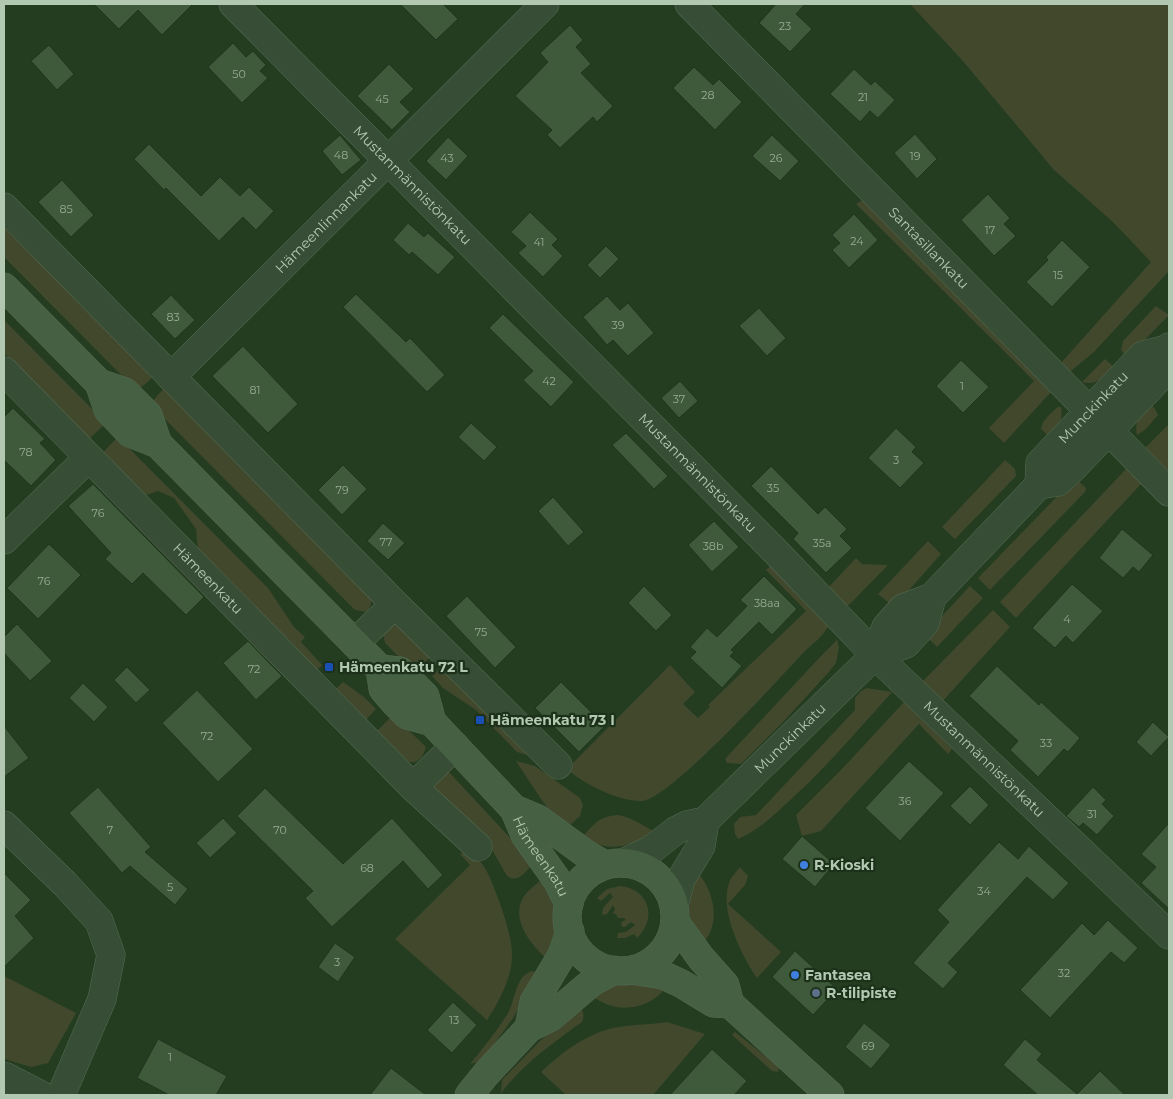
<svg xmlns="http://www.w3.org/2000/svg" width="1173" height="1099" font-family="Montserrat,sans-serif">
	<rect width="100%" height="100%" fill="#243d21"/>
	<!-- green -->
	<g fill="#41482c">
		<path d="M910,4H1169V271L1094,352L1071,371L1060,364L1151,262L1113,222L1054,170L962,60Z"/>
		<path d="M864,199L1052,391L1004,443L989,428L1034,381L856,204Z"/>
		<path d="M4,222L152,373L151,379L137,391L4,257Z"/>
		<path d="M1156,306L1169,315L1127,358L1121,350L1123,341Z"/>
		<path d="M4,320L106,423L89,439L4,353Z"/>
		<path d="M1105,359L1117,370C1106,377 1095,386 1082,382Z"/>
		<path d="M165,387L369,592C372,601 373,605 366,612L355,610L150,404Z"/>
		<path d="M1149,402L1155,409L1158,415L1146,429L1137,435C1134,420 1141,413 1149,402Z"/>
		<path d="M1058,407H1061C1064,419 1057,429 1052,439L1041,429C1042,420 1051,413 1058,407Z"/>
		<path d="M1169,424V477L1144,449Z"/>
		<path d="M118,437L268,588L294,627L305,637L301,642L322,665L317,670L198,550L196,529L174,498L158,491L144,496L103,452Z"/>
		<path d="M1005,460L1015,469L1016,476L955,539L942,527Z"/>
		<path d="M1127,468L1142,483L1016,618L1000,602Z"/>
		<path d="M1075,478L1086,488L1085,492L990,590L978,578Z"/>
		<path d="M928,541L941,554L894,607L878,594Z"/>
		<path d="M856,558L862,564L888,565L850,604L846,606L827,589Z"/>
		<path d="M771,565L829,625C823,637 812,644 803,653C780,678 669,800 642,801C619,802 584,784 567,769L670,665L695,692L683,704L698,718L710,707L708,705L806,611L766,570Z"/>
		<path d="M970,586L983,598L937,647L926,636L929,630Z"/>
		<path d="M993,610L1010,627L940,704L921,683Z"/>
		<path d="M392,625H399L431,656L415,673L385,643L383,634Z"/>
		<path d="M837,640L839,647L836,663L828,673L785,720L741,764L727,763L725,759L819,658Z"/>
		<path d="M442,666L531,756L517,752L476,710L443,688L432,676Z"/>
		<path d="M343,682L364,697L376,709L365,721L335,690Z"/>
		<path d="M867,688L892,692C858,730 825,769 787,803C772,817 757,831 738,839L735,834L734,824L740,817L756,815L855,710V698L861,691Z"/>
		<path d="M905,701L952,749L948,754L919,724L821,831L802,836L796,815L843,768Z"/>
		<path d="M393,715L426,747C415,783 389,746 376,732Z"/>
		<path d="M516,761L535,766L580,798L583,805L580,816L569,826L550,811L541,799Z"/>
		<path d="M441,772H449L514,842L531,866C524,874 517,883 507,876L491,848L439,796L433,786Z"/>
		<path d="M618,815C632,818 642,824 654,832C631,847 606,854 583,836C595,823 600,816 618,815Z"/>
		<path d="M470,850C475,856 481,862 485,868C495,886 513,935 512,956C512,977 499,1002 487,1020L395,939L470,865L460,854Z"/>
		<path d="M740,867L748,876L745,885L728,904L781,952L757,978C742,956 719,911 729,883C731,877 736,872 740,867Z"/>
		<path d="M697,872C714,890 721,923 704,942C696,930 684,914 687,898C688,890 694,880 697,872Z"/>
		<path d="M540,881C561,907 558,929 546,958C532,946 513,922 521,902C524,893 533,887 540,881Z"/>
		<path d="M620,886C649,889 658,918 637,938L634,934L625,938H617L618,933L626,932L635,925L631,922L625,927H622L621,922L626,920L624,918H618L616,914H613L615,909L613,905L607,914L602,915L603,908L613,897L610,893L601,901L597,898L607,889Z"/>
		<path d="M532,971L539,974L513,1018L482,1061L470,1064C484,1047 497,1031 508,1013C516,999 515,976 532,971Z"/>
		<path d="M4,976L76,1013L48,1063L31,1067L4,1059Z"/>
		<path d="M624,980L666,988C647,1011 615,1014 592,996L604,987Z"/>
		<path d="M580,1006C583,1012 585,1015 582,1022C551,1045 526,1061 501,1093L502,1080L542,1039Z"/>
		<path d="M667,1022L705,1034L653,1095H566L541,1072C560,1054 583,1036 609,1029C628,1024 648,1025 667,1022Z"/>
		<path d="M735,1032L779,1067L778,1072L772,1071L732,1035Z"/>
	</g>
	<!-- building -->
	<g fill="#3e5a3a" stroke="#1f341c">
		<path d="M94,4H193L162,35L138,10L119,29Z"/>
		<path d="M400,4H443L458,19L436,40Z"/>
		<path d="M776,4H805L796,14L812,29L790,52L759,23Z"/>
		<path d="M570,25L583,40L576,47L591,64L581,73L613,106L597,122L593,117L560,148L547,135L552,130L515,96L548,62L540,53Z"/>
		<path d="M233,43L246,57L253,51L266,65L260,71L268,78L242,103L208,67Z"/>
		<path d="M49,45L74,74L57,90L31,61Z"/>
		<path d="M389,64L414,89L400,102L410,112L392,130L357,96Z"/>
		<path d="M694,67L713,85L719,79L742,102L715,130L673,88Z"/>
		<path d="M854,69L871,85L875,81L895,100L878,118L870,111L860,122L830,94Z"/>
		<path d="M915,134L937,159L917,179L894,153Z"/>
		<path d="M340,135L361,160L342,175L322,151Z"/>
		<path d="M772,135L799,161L780,181L752,156Z"/>
		<path d="M448,137L468,156L446,180L426,161Z"/>
		<path d="M149,144L201,196L220,177L240,196L249,187L274,211L256,230L243,217L219,241L166,188L164,190L134,159Z"/>
		<path d="M62,180L94,215L71,237L38,202Z"/>
		<path d="M988,194L1010,218L1004,224L1016,236L994,256L961,220Z"/>
		<path d="M530,212L558,239L552,245L563,256L543,277L518,253L526,246L511,232Z"/>
		<path d="M854,214L878,240L849,268L832,250L840,243L832,235Z"/>
		<path d="M408,223L424,237L428,233L455,257L438,275L412,252L409,255L393,240Z"/>
		<path d="M1062,240L1090,267L1052,307L1026,282L1048,260L1046,257Z"/>
		<path d="M606,246L619,259L600,278L587,265Z"/>
		<path d="M356,294L406,342L410,338L445,375L427,392L343,307Z"/>
		<path d="M171,295L195,320L175,339L151,314Z"/>
		<path d="M607,296L620,310L628,303L654,333L628,356L613,340L607,345L583,317Z"/>
		<path d="M759,308L786,338L767,356L739,326Z"/>
		<path d="M503,314L574,382L551,407L523,380L533,371L489,328Z"/>
		<path d="M243,346L298,404L268,433L212,376Z"/>
		<path d="M961,360L989,387L963,413L936,386Z"/>
		<path d="M680,381L698,401L679,418L661,398Z"/>
		<path d="M13,408L45,439L40,443L56,460L31,486L4,460V417Z"/>
		<path d="M471,423L497,447L484,461L458,437Z"/>
		<path d="M896,428L916,447L912,452L924,463L900,488L868,458Z"/>
		<path d="M626,433L668,476L654,489L612,445Z"/>
		<path d="M343,465L367,489L342,515L318,490Z"/>
		<path d="M771,466L818,514L825,507L847,529L840,536L852,548L826,573L793,539L798,533L751,486Z"/>
		<path d="M93,484L204,597L186,615L143,573L132,584L105,559L111,553L68,506Z"/>
		<path d="M553,497L584,532L568,546L538,511Z"/>
		<path d="M714,521L739,547L712,572L688,545Z"/>
		<path d="M383,523L405,543L388,560L367,541Z"/>
		<path d="M1122,529L1153,555L1139,572L1133,567L1123,578L1099,558Z"/>
		<path d="M49,544L81,575L38,619L7,588Z"/>
		<path d="M764,576L797,609L772,635L759,622L731,650L734,652L730,656L742,666L722,688L690,658L696,652L690,647L707,628L717,637L747,606L740,600Z"/>
		<path d="M1072,584L1103,611L1073,643L1066,636L1055,648L1032,628Z"/>
		<path d="M644,586L672,615L656,631L628,603Z"/>
		<path d="M467,596L516,647L495,668L446,616Z"/>
		<path d="M17,624L52,661L30,681L4,653V637Z"/>
		<path d="M248,641L282,676L256,700L223,663Z"/>
		<path d="M997,666L1039,705L1041,702L1080,738L1068,752L1064,749L1038,777L1010,750L1018,741L969,696Z"/>
		<path d="M127,667L150,690L136,703L114,680Z"/>
		<path d="M561,682L605,726L579,752L535,708Z"/>
		<path d="M83,683L108,707L94,722L69,698Z"/>
		<path d="M197,690L253,749L218,782L162,723Z"/>
		<path d="M1153,722L1169,737L1151,756L1136,742Z"/>
		<path d="M4,726L29,758L4,777Z"/>
		<path d="M909,761L944,793L900,841L865,808Z"/>
		<path d="M970,786L989,805L970,825L950,806Z"/>
		<path d="M98,787L151,847L145,852L188,889L175,905L130,866L122,873L69,813Z"/>
		<path d="M1093,787L1106,800L1102,804L1114,816L1097,835L1083,823L1079,827L1066,816Z"/>
		<path d="M265,788L343,864L392,818L443,875L428,889L403,861L332,927L305,898L313,891L237,816Z"/>
		<path d="M223,818L237,833L210,858L196,843Z"/>
		<path d="M1169,823V909L1141,883L1156,867L1141,854Z"/>
		<path d="M802,836L834,864L815,887L782,859Z"/>
		<path d="M999,842L1018,859L1029,846L1069,883L1053,900L1027,877L948,963L958,972L943,989L913,963L949,922L937,910Z"/>
		<path d="M4,873L31,900L15,916L34,938L4,967Z"/>
		<path d="M1108,920L1138,948L1124,963L1111,952L1050,1018L1020,990L1082,923L1094,935Z"/>
		<path d="M335,943L355,957L338,982L318,967Z"/>
		<path d="M795,951L837,989L813,1015L772,977Z"/>
		<path d="M453,1002L477,1025L452,1053L427,1030Z"/>
		<path d="M864,1023L891,1045L871,1069L845,1047Z"/>
		<path d="M158,1039L227,1076L216,1095H169L137,1078Z"/>
		<path d="M1025,1039L1042,1054L1037,1060L1077,1094L1100,1071L1125,1095H1038L1003,1065Z"/>
		<path d="M712,1049L747,1081L734,1095H670Z"/>
		<path d="M391,1068L426,1095H370Z"/>
	</g>
	<g fill="none" stroke-linecap="round" stroke-linejoin="round">
		<!-- minor casing -->
		<g stroke="#556b53" stroke-width="29">
			<g id="minor">
				<path id="s1" d="M233,4L775,551L875,655L1169,935"/>
				<path id="s2" d="M689,4L1169,492"/>
				<path d="M4,207L395,604L558,765"/>
				<path id="s3" d="M4,371L413,787L478,847"/>
				<path id="s4" d="M171,377L545,4"/>
				<path d="M4,540L88,458"/>
				<path d="M355,643L395,604"/>
				<path d="M413,787L455,746"/>
				<path d="M4,825L65,884L99,921L111,955L102,999L61,1095"/>
				<path d="M4,1076L41,1095"/>
			</g>
		</g>
		<!-- tertiary casing -->
		<g stroke="#556b53" stroke-width="29">
			<g id="tertiary">
				<path id="s5" d="M1039,485L1040,463L1143,355L1167,349L1169,347"/>
				<path d="M875,655L906,644L925,623L932,597"/>
				<path id="s6" d="M623,863L651,850L675,831L687,825L705,821L875,655L886,627L903,608L932,597L1039,485L1058,482L1073,468L1163,374L1167,349"/>
				<path d="M674,905L681,879L701,846L705,821"/>
			</g>
		</g>
		<!-- secondary casing -->
		<g stroke="#556b53" stroke-width="29">
			<g id="secondary">
				<path d="M4,287L99,383L125,392L148,415L158,444"/>
				<path id="s7" d="M99,383L108,410L130,433L158,444L380,669L383,689L395,703L407,715L432,722L514,809L525,835L557,880L569,904"/>
				<path d="M380,669L400,671L425,696L432,722"/>
				<path d="M514,809L538,819L586,854L605,865"/>
				<circle cx="621" cy="917" r="54"/>
				<path d="M675,922L701,958L725,985L730,1004L830,1095"/>
				<path d="M631,970L663,975L682,984L713,1003L730,1004"/>
				<path d="M529,1028L534,1002L562,955L570,931"/>
				<path d="M469,1095L486,1074L529,1028L551,1017L592,982L614,970"/>
			</g>
		</g>
		<!-- minor -->
		<use href="#minor" stroke="#384d35" stroke-width="28"/>
		<!-- tertiary -->
		<use href="#tertiary" stroke="#384d35" stroke-width="28"/>
		<!-- secondary -->
		<use href="#secondary" stroke="#456043" stroke-width="28"/>
	</g>
	<!-- markers -->
	<g fill="#1a4fb4" stroke="#1d311a" stroke-width="2">
		<rect x="324" y="662" width="10" height="10" rx="2.5"/>
		<rect x="475" y="715" width="10" height="10" rx="2.5"/>
	</g>
	<g fill="#3f7fe0" stroke="#1d311a" stroke-width="2">
		<circle cx="804" cy="865" r="5"/>
		<circle cx="795" cy="975" r="5"/>
	</g>
	<circle fill="#5c6f8a" stroke="#1d311a" stroke-width="2" cx="816" cy="993" r="5"/>
	<g text-anchor="middle" stroke-width="4.5" stroke-linejoin="round" paint-order="stroke">
		<!-- number labels -->
		<g font-size="11" fill="#95ac92">
			<text x="785" y="30">23</text>
			<text x="239" y="78">50</text>
			<text x="708" y="99">28</text>
			<text x="863" y="101">21</text>
			<text x="382" y="103">45</text>
			<text x="341" y="159">48</text>
			<text x="915" y="160">19</text>
			<text x="447" y="162">43</text>
			<text x="776" y="162">26</text>
			<text x="66" y="213">85</text>
			<text x="990" y="234">17</text>
			<text x="857" y="245">24</text>
			<text x="539" y="246">41</text>
			<text x="1058" y="279">15</text>
			<text x="173" y="321">83</text>
			<text x="618" y="329">39</text>
			<text x="549" y="385">42</text>
			<text x="962" y="390">1</text>
			<text x="255" y="394">81</text>
			<text x="679" y="403">37</text>
			<text x="26" y="456">78</text>
			<text x="896" y="464">3</text>
			<text x="773" y="492">35</text>
			<text x="342" y="494">79</text>
			<text x="98" y="517">76</text>
			<text x="386" y="546">77</text>
			<text x="822" y="547">35a</text>
			<text x="713" y="550">38b</text>
			<text x="44" y="585">76</text>
			<text x="767" y="607">38aa</text>
			<text x="1067" y="623">4</text>
			<text x="481" y="636">75</text>
			<text x="254" y="673">72</text>
			<text x="207" y="740">72</text>
			<text x="1046" y="747">33</text>
			<text x="905" y="805">36</text>
			<text x="1092" y="818">31</text>
			<text x="110" y="834">7</text>
			<text x="280" y="834">70</text>
			<text x="367" y="872">68</text>
			<text x="170" y="891">5</text>
			<text x="984" y="895">34</text>
			<text x="337" y="966">3</text>
			<text x="1064" y="977">32</text>
			<text x="454" y="1024">13</text>
			<text x="868" y="1050">69</text>
			<text x="170" y="1061">1</text>
		</g>
		<!-- street labels -->
		<g font-size="14" fill="#b2c8b0" stroke="#1d311a">
			<text dy="5" stroke="none"><textPath href="#s1" startOffset="255">Mustanmännistönkatu</textPath></text>
			<text dy="5" stroke="none"><textPath href="#s4" startOffset="219">Hämeenlinnankatu</textPath></text>
			<text dy="5" stroke="none"><textPath href="#s2" startOffset="342">Santasillankatu</textPath></text>
			<text dy="5" stroke="none"><textPath href="#s5" startOffset="99">Munckinkatu</textPath></text>
			<text dy="5" stroke="none"><textPath href="#s1" startOffset="660">Mustanmännistönkatu</textPath></text>
			<text dy="5" stroke="none"><textPath href="#s3" startOffset="291">Hämeenkatu</textPath></text>
			<text dy="5" stroke="none"><textPath href="#s6" startOffset="212">Munckinkatu</textPath></text>
			<text dy="5" stroke="none"><textPath href="#s1" startOffset="1065">Mustanmännistönkatu</textPath></text>
			<text dy="5" stroke="none"><textPath href="#s7" startOffset="662">Hämeenkatu</textPath></text>
		</g>
		<!-- poi labels -->
		<g font-size="14" font-weight="bold" fill="#b2c8b0" stroke="#1d311a" text-anchor="start">
			<text x="339" y="672">Hämeenkatu 72 L</text>
			<text x="490" y="725">Hämeenkatu 73 I</text>
			<text x="814" y="870">R-Kioski</text>
			<text x="805" y="980">Fantasea</text>
			<text x="826" y="998">R-tilipiste</text>
		</g>
	</g>
	<!-- border -->
	<rect width="1173" height="1099" fill="none" stroke="#b2c8b0" stroke-width="10"/>
</svg>
